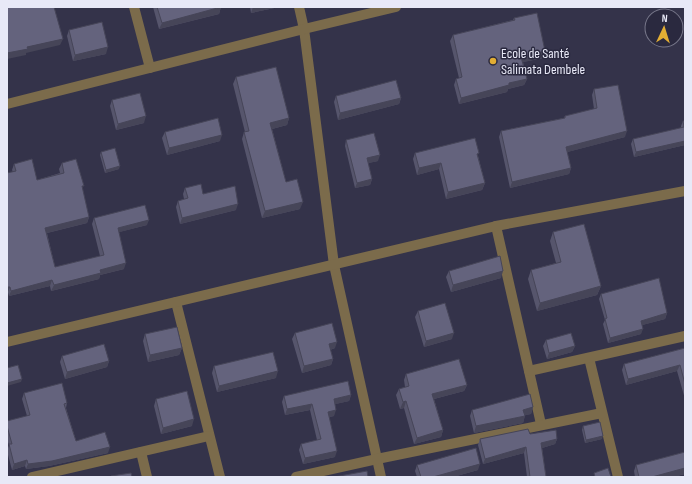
<svg xmlns="http://www.w3.org/2000/svg" width="692" height="484" font-family="'Sofia Sans Condensed',sans-serif">
	<rect width="100%" height="100%" fill="#34334a"/>
	<g fill="none" stroke-linecap="round" stroke-linejoin="round">
		<!-- minor -->
		<g stroke="#7b6b4b" stroke-width="10">
			<path d="M134,7L150,68"/>
			<path d="M299,7L304,29L334,265L381,477"/>
			<path d="M496,226L541,424"/>
			<path d="M176,302L220,477"/>
			<path d="M7,342L496,226L685,191"/>
			<path d="M589,358L618,477"/>
			<path d="M529,371L685,336"/>
			<path d="M141,452L147,477"/>
			<path d="M32,477L209,436"/>
			<path d="M296,477L377,459L602,413"/>
		</g>
		<!-- tertiary -->
		<path stroke="#7b6b4b" stroke-width="10" d="M7,104L304,29L396,7"/>
	</g>
	<!-- wall -->
	<g fill="#56556c">
		<path d="M153,7H221L219,14L159,29Z"/>
		<path d="M250,7H279L251,13Z"/>
		<path d="M514,18L545,51L543,58L523,62L527,79L524,85L508,89L507,92L459,104L454,85L456,79L459,78L450,41L453,35L513,20Z"/>
		<path d="M69,30L106,54L73,61L67,36Z"/>
		<path d="M236,77L289,118L287,125L272,129L286,182L300,209L262,218L242,139L244,132H245L233,84Z"/>
		<path d="M594,89L625,137L567,152L571,168L569,174L510,188L499,137L501,131L564,118L565,116L594,109L592,95Z"/>
		<path d="M336,96L401,98L399,104L338,120L334,102Z"/>
		<path d="M112,100L144,123L116,130L110,106Z"/>
		<path d="M683,121H685V145L634,157L631,144L633,139L681,128V126Z"/>
		<path d="M165,132L220,141L167,155L162,138Z"/>
		<path d="M346,140L378,161L368,163L372,179L370,185L355,188L345,146Z"/>
		<path d="M101,152L119,169L105,173L100,155Z"/>
		<path d="M415,153L478,156L485,183L482,190L446,199L439,169L417,175L413,159Z"/>
		<path d="M62,163L82,189L89,217L87,223L47,233L55,267L100,256L92,224L94,218L147,225L119,232L124,269L100,275L99,279L51,291L50,286L9,296L8,292L7,293V173L13,172L12,170L14,164L37,180L60,173L59,169Z"/>
		<path d="M185,188L203,194L236,210L180,224L176,207L178,201L184,199L183,194Z"/>
		<path d="M553,232L601,286L597,295L537,311L528,279L531,270L556,263L550,241Z"/>
		<path d="M449,271L501,278L451,292L446,277Z"/>
		<path d="M601,294L667,313L665,319L642,325L641,334L608,343L603,324L605,320L599,299Z"/>
		<path d="M418,311L452,339L424,347L415,317Z"/>
		<path d="M295,333L335,348L330,350L333,359L331,365L302,373L292,339Z"/>
		<path d="M145,334L182,348L179,355L148,362L143,341Z"/>
		<path d="M546,340L575,346L572,352L547,359L543,346Z"/>
		<path d="M685,348V399L677,371L626,385L622,370L624,364Z"/>
		<path d="M62,356L109,361L107,367L65,379L60,362Z"/>
		<path d="M214,366L276,378L217,392L212,373Z"/>
		<path d="M406,374L467,385L464,391L434,399L443,430L441,437L414,444L404,408L400,409L396,395L399,389L405,387L404,380Z"/>
		<path d="M24,393L67,403L66,408L76,441L108,453L49,466L26,469L25,466L12,470L7,451L9,445L7,439V421L27,416L22,399Z"/>
		<path d="M351,395L349,401L335,404L334,416L329,417L335,457L303,464L299,450L301,444L317,440L310,410L285,415L282,402L284,396Z"/>
		<path d="M156,399L192,426L161,434L154,406Z"/>
		<path d="M533,407L531,414L525,415L523,423L474,433L470,416L472,410Z"/>
		<path d="M583,426L602,439L585,443L582,430Z"/>
		<path d="M530,434L557,439L555,444L542,448L546,477H527L524,453L483,464L478,445L480,439Z"/>
		<path d="M685,452V474L673,477H635L634,471L636,465Z"/>
		<path d="M417,465L478,470L453,477H417L415,471Z"/>
	</g>
	<!-- shaded-wall -->
	<g fill="#464558">
		<path d="M221,7L219,14L159,29L162,23Z"/>
		<path d="M253,7H279L251,13Z"/>
		<path d="M63,39L60,45L26,53V55L7,59V53L27,47Z"/>
		<path d="M108,47L106,54L73,61L75,55Z"/>
		<path d="M545,51L543,58L519,63L521,57Z"/>
		<path d="M527,79L524,85L508,89L507,92L459,104L461,98L509,83Z"/>
		<path d="M401,98L399,104L338,120L340,113Z"/>
		<path d="M146,116L144,123L116,130L118,124Z"/>
		<path d="M289,118L287,125L268,130L270,123Z"/>
		<path d="M627,131L625,137L564,153L566,147Z"/>
		<path d="M222,135L220,141L167,155L169,148Z"/>
		<path d="M685,141V145L634,157L636,152Z"/>
		<path d="M380,155L378,161L365,164L367,158Z"/>
		<path d="M441,163L439,169L417,175L419,168Z"/>
		<path d="M120,166L119,169L105,173L106,170Z"/>
		<path d="M571,168L569,174L510,188L512,182Z"/>
		<path d="M372,179L370,185L355,188L357,183Z"/>
		<path d="M485,183L482,190L446,199L448,192Z"/>
		<path d="M303,202L300,209L262,218L265,211Z"/>
		<path d="M238,204L236,210L180,224L182,218Z"/>
		<path d="M89,217L87,223L43,234L45,228Z"/>
		<path d="M149,220L147,225L116,233L118,228Z"/>
		<path d="M126,263L124,269L100,275L99,279L51,291L54,285L100,270Z"/>
		<path d="M503,271L501,278L451,292L453,285Z"/>
		<path d="M52,280L50,286L9,296L11,291Z"/>
		<path d="M601,286L597,295L537,311L540,303Z"/>
		<path d="M7,287H10L8,292L7,293Z"/>
		<path d="M667,313L665,319L639,326L641,321Z"/>
		<path d="M643,329L641,334L608,343L610,338Z"/>
		<path d="M454,333L452,339L424,347L426,341Z"/>
		<path d="M337,342L335,348L326,351L329,344Z"/>
		<path d="M575,346L572,352L547,359L549,353Z"/>
		<path d="M182,348L179,355L148,362L150,355Z"/>
		<path d="M333,359L331,365L302,373L304,366Z"/>
		<path d="M109,361L107,367L65,379L67,372Z"/>
		<path d="M680,365L677,371L626,385L628,379Z"/>
		<path d="M278,371L276,378L217,392L219,386Z"/>
		<path d="M22,379L21,382L7,386V383Z"/>
		<path d="M467,385L464,391L430,400L432,394Z"/>
		<path d="M351,395L349,401L332,405L334,399Z"/>
		<path d="M406,401L404,408L400,409L403,402Z"/>
		<path d="M312,404L310,410L285,415L287,409Z"/>
		<path d="M533,407L531,414L521,416L523,410Z"/>
		<path d="M336,410L334,416L326,418L328,412Z"/>
		<path d="M525,416L523,423L474,433L476,426Z"/>
		<path d="M194,419L192,426L161,434L163,428Z"/>
		<path d="M443,430L441,437L414,444L417,438Z"/>
		<path d="M603,436L602,439L585,443L586,440Z"/>
		<path d="M557,439L555,444L539,449L541,443Z"/>
		<path d="M110,447L108,453L49,466L26,469L28,464Z"/>
		<path d="M526,447L524,453L483,464L485,459Z"/>
		<path d="M337,451L335,457L303,464L305,458Z"/>
		<path d="M27,460L25,466L12,470L14,464Z"/>
		<path d="M480,464L478,470L453,477H433Z"/>
		<path d="M685,468V474L673,477H652Z"/>
	</g>
	<!-- building -->
	<g fill="#64637d" stroke="#464558">
		<path d="M7,7H54L63,39L27,47L28,49L7,53Z"/>
		<path d="M157,7H221L162,23Z"/>
		<path d="M537,13L545,51L521,57L527,79L509,83V85L461,98L456,79L462,77L453,35L515,20L514,18Z"/>
		<path d="M102,22L108,47L75,55L69,30Z"/>
		<path d="M276,67L289,118L270,123L286,182L297,179L303,202L265,211L244,132L249,131L236,77Z"/>
		<path d="M396,80L401,98L340,113L336,96Z"/>
		<path d="M618,85L627,131L566,147L571,168L512,182L501,131L565,118V116L597,108L594,89Z"/>
		<path d="M140,93L146,116L118,124L112,100Z"/>
		<path d="M218,118L222,135L169,148L165,132Z"/>
		<path d="M683,121H685V141L636,152L633,139L684,127Z"/>
		<path d="M374,133L380,155L367,158L372,179L357,183L346,140Z"/>
		<path d="M475,138L479,153L477,154L485,183L448,192L441,163L419,168L415,153Z"/>
		<path d="M115,148L120,166L106,170L101,152Z"/>
		<path d="M32,159L37,180L64,173L62,163L76,159L84,186H82L89,217L45,228L55,267L104,255L94,218L145,205L149,220L118,228L126,263L100,270L101,273L54,285L52,280L11,291L10,287H7V173L16,171L14,164Z"/>
		<path d="M201,184L203,194L235,186L238,204L182,218L178,201L188,198L185,188Z"/>
		<path d="M584,224L601,286L540,303L531,270L561,262L553,232Z"/>
		<path d="M500,256L503,271L453,285L449,271Z"/>
		<path d="M659,278L667,313L641,321L643,329L610,338L605,319L607,318L601,294Z"/>
		<path d="M445,303L454,333L426,341L418,311Z"/>
		<path d="M332,323L337,342L329,344L333,359L304,366L295,333Z"/>
		<path d="M177,327L182,348L150,355L145,334Z"/>
		<path d="M571,333L575,346L549,353L546,340Z"/>
		<path d="M104,344L109,361L67,372L62,356Z"/>
		<path d="M685,348V384L680,365L628,379L624,364Z"/>
		<path d="M273,352L278,371L219,386L214,366Z"/>
		<path d="M459,359L467,385L432,394L443,430L417,438L406,401L403,402L399,389L409,386L406,374Z"/>
		<path d="M18,365L22,379L7,383V368Z"/>
		<path d="M348,381L351,395L334,399L336,410L328,412L337,451L305,458L301,444L321,439L312,404L287,409L284,396Z"/>
		<path d="M62,383L67,403L64,404L76,441L105,432L110,447L52,461L28,464L27,460L14,464L9,444H12L7,426V421L30,415L24,393Z"/>
		<path d="M187,391L194,419L163,428L156,399Z"/>
		<path d="M530,394L533,407L523,410L525,416L476,426L472,410Z"/>
		<path d="M600,422L603,436L586,440L583,426Z"/>
		<path d="M528,429L530,434L556,430L557,439L541,443L546,477H530L526,447L485,459L480,439Z"/>
		<path d="M476,448L480,464L433,477H421L417,465Z"/>
		<path d="M685,452V468L652,477H639L636,465Z"/>
		<path d="M608,468L611,477H595L594,473Z"/>
		<path d="M367,471L368,477H334Z"/>
		<path d="M131,473L132,477H111V476Z"/>
	</g>
	<!-- markers -->
	<circle fill="#e2ae34" stroke="#2a293f" stroke-width="1.5" cx="493" cy="61" r="4"/>
	<g text-anchor="middle" stroke-width="3" stroke-linejoin="round" paint-order="stroke">
		<!-- poi labels -->
		<g font-size="14" fill="#e8e9f7" stroke="#2a293f" text-anchor="start">
			<text x="501" y="58">Ecole de Santé<tspan x="501" dy="16">Salimata Dembele</tspan></text>
		</g>
	</g>
	<!-- border -->
	<rect width="692" height="484" fill="none" stroke="#e8e9f7" stroke-width="16"/>
	<!-- north arrow -->
	<g transform="translate(664 28) rotate(4)"><circle r="19" fill="#2a293f" stroke="#767689"/>
	<path d="M0-3L7 15L0 10L-7 15Z" fill="#e2ae34"/>
	<text y="-6" font-size="11" font-weight="bold" text-anchor="middle" fill="#e8e9f7">N</text>
	</g>
</svg>
